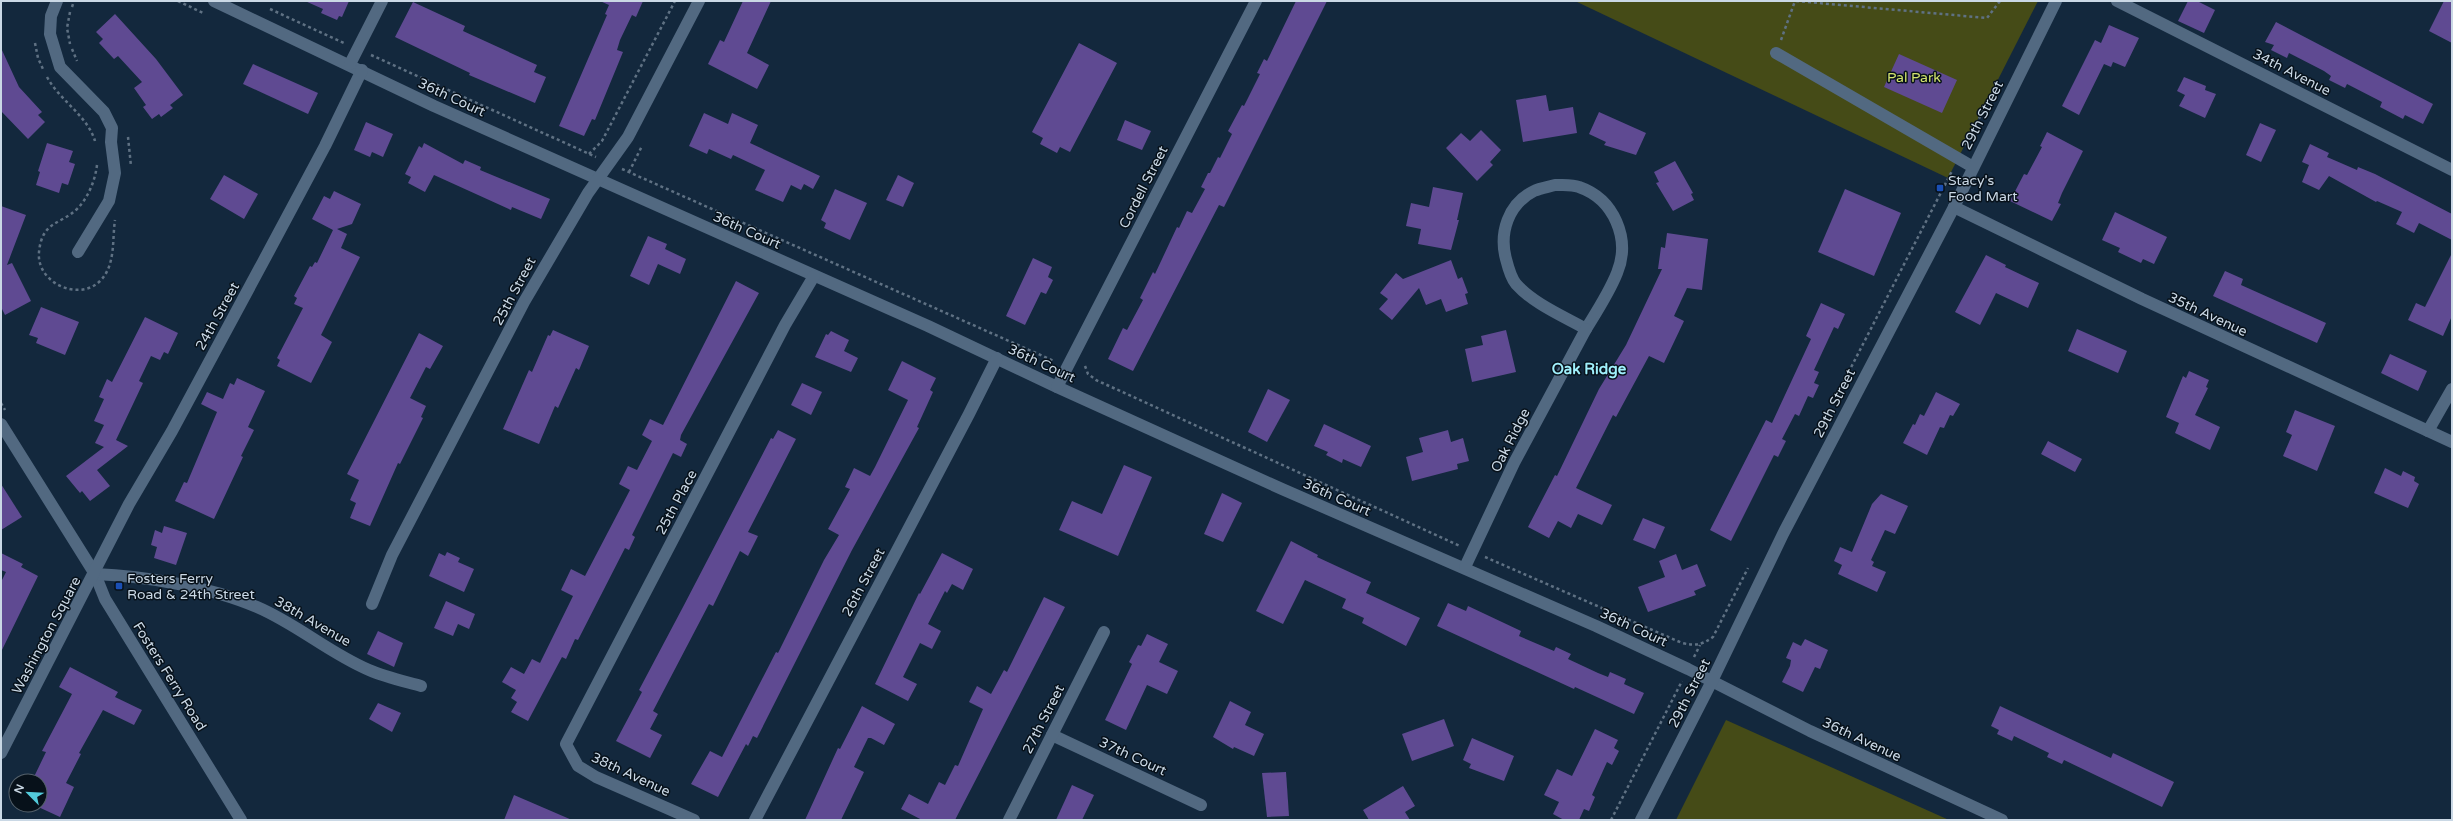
<svg xmlns="http://www.w3.org/2000/svg" width="2453" height="821" font-family="'Varela Round',sans-serif">
	<rect width="100%" height="100%" fill="#13283d"/>
	<!-- green -->
	<g fill="#454b17">
		<path d="M1575,1H2038L1948,178Z"/>
		<path d="M1726,720L1949,820H1676Z"/>
	</g>
	<!-- building -->
	<g fill="#5f4a92">
		<path d="M305,1H349L342,17L339,16L337,20L321,13L323,9Z"/>
		<path d="M600,1H643L636,17L632,15L620,40L617,50L623,52L595,120L592,119L584,136L559,126L607,15L605,14L609,5Z"/>
		<path d="M743,1H771L747,53L769,65L757,89L708,64L720,40L724,42Z"/>
		<path d="M1296,1H1327L1224,207L1219,205L1133,371L1108,359L1123,328L1127,330L1143,300L1140,298L1153,272L1155,274L1177,227L1179,228L1187,211L1192,213L1205,189L1201,187L1208,173H1210L1218,157L1220,158L1232,134L1228,131L1242,105L1244,106L1260,74L1257,73L1264,59L1267,61Z"/>
		<path d="M2188,1H2197L2215,10L2204,33L2178,21Z"/>
		<path d="M2444,1H2452V43L2429,31Z"/>
		<path d="M413,2L465,26L463,31L537,65L534,72L546,77L535,103L469,75L470,73L395,37Z"/>
		<path d="M115,14L156,59L183,95L170,105L173,108L161,117L159,114L152,119L143,107L146,105L134,88L142,82L118,56L114,59L99,43L103,39L96,32Z"/>
		<path d="M2276,22L2433,104L2423,124L2405,115L2403,119L2380,107L2382,102L2347,84L2345,88L2329,80L2331,76L2324,71L2289,53L2287,58L2271,50L2274,45L2265,42Z"/>
		<path d="M2109,25L2139,38L2125,67L2113,62L2111,67L2104,64L2079,115L2062,106L2095,40L2101,43Z"/>
		<path d="M1079,43L1117,63L1070,152L1060,147L1057,153L1040,144L1043,138L1032,132Z"/>
		<path d="M1,48L19,87L42,112L38,115L45,122L28,139L1,111Z"/>
		<path d="M1899,54L1957,80L1942,113L1884,87Z"/>
		<path d="M253,64L318,93L308,114L243,84Z"/>
		<path d="M2184,77L2206,86L2205,90L2216,94L2205,118L2179,106L2185,95L2177,91Z"/>
		<path d="M1546,95L1549,111L1573,107L1577,133L1523,142L1516,100Z"/>
		<path d="M1599,112L1646,133L1636,155L1604,145L1606,142L1589,134Z"/>
		<path d="M704,113L728,124L732,113L758,125L750,143L820,176L813,189L804,184L801,190L791,185L783,202L755,190L765,170L733,155L731,159L709,149L707,154L689,146Z"/>
		<path d="M1125,120L1151,131L1142,150L1117,140Z"/>
		<path d="M366,122L393,134L383,157L372,152L370,157L354,150Z"/>
		<path d="M2260,123L2276,130L2261,162L2246,155Z"/>
		<path d="M1481,130L1501,150L1490,162L1493,165L1477,181L1446,148L1461,133L1470,141Z"/>
		<path d="M2047,132L2083,151L2062,193L2058,203L2061,204L2052,221L2010,201L2024,174L2027,175L2042,147L2040,146Z"/>
		<path d="M47,143L73,151L69,162L75,164L68,185L62,183L59,193L36,185L40,172L38,171Z"/>
		<path d="M424,143L463,164L465,160L481,167L480,170L550,199L541,219L512,207L511,210L434,175L425,192L408,183L411,177L405,174L419,146L422,148Z"/>
		<path d="M2310,144L2329,153L2327,157L2357,170L2358,167L2375,174L2452,214V240L2419,223L2414,233L2396,224L2402,212L2377,201L2376,202L2329,176L2319,190L2302,182L2309,165L2302,162Z"/>
		<path d="M1675,161L1693,193L1691,194L1694,200L1673,211L1656,183L1659,182L1654,172Z"/>
		<path d="M224,175L258,194L244,219L210,199Z"/>
		<path d="M898,175L914,183L903,207L886,200Z"/>
		<path d="M1433,187L1463,193L1457,220H1459L1451,250L1418,244L1421,229L1406,226L1411,203L1429,207Z"/>
		<path d="M835,189L867,203L850,240L824,228L826,223L821,220Z"/>
		<path d="M1845,189L1901,213L1874,276L1818,252Z"/>
		<path d="M334,191L361,204L352,224L337,229L347,234L341,248L360,257L321,335L332,342L311,383L277,366L280,360L277,358L303,308L294,304L297,298L294,296L310,266L312,267L315,262L317,263L333,230L312,219L324,196L330,199Z"/>
		<path d="M1,206L26,215L7,265L12,263L31,301L5,315L1,307Z"/>
		<path d="M2115,212L2167,237L2154,264L2143,259L2141,263L2118,252L2120,248L2102,240Z"/>
		<path d="M1667,233L1708,239L1702,290L1687,288L1674,316L1684,321L1664,363L1649,356L1616,417L1613,415L1576,488L1612,505L1602,525L1578,514L1571,528L1558,521L1549,538L1528,527L1555,475L1557,476L1599,389L1626,345L1662,269H1658L1661,247L1665,248Z"/>
		<path d="M648,236L667,244L665,249L686,259L680,274L658,264L649,285L630,276Z"/>
		<path d="M2452,253V316L2443,336L2408,320L2416,303L2425,307Z"/>
		<path d="M1986,255L2006,265L2005,267L2039,283L2028,308L1996,293L1980,325L1955,312Z"/>
		<path d="M1033,258L1052,267L1048,277L1053,280L1046,294L1041,292L1025,325L1006,316Z"/>
		<path d="M1451,260L1458,279L1462,277L1468,293L1465,294L1468,304L1446,312L1441,299L1426,305L1419,288L1392,320L1379,309L1388,299L1380,293L1396,273L1403,279Z"/>
		<path d="M2225,271L2243,279L2241,285L2326,323L2317,343L2213,296Z"/>
		<path d="M736,281L759,293L681,435L680,440L687,444L681,457L673,453L632,535L635,537L629,550L625,548L578,640L575,639L566,659L562,657L528,721L511,712L517,702L511,698L516,690L502,682L511,667L524,674L532,659L540,663L573,596L561,590L571,569L585,576L630,490L619,484L628,466L637,470L652,441L642,435L650,419L663,425Z"/>
		<path d="M1821,303L1845,314L1838,329L1834,327L1814,370L1819,372L1814,383L1819,385L1813,398L1808,396L1799,416L1795,414L1782,439L1786,441L1778,457L1774,455L1731,541L1710,530L1766,420L1772,423L1811,339L1806,336Z"/>
		<path d="M41,307L79,322L65,355L36,343L38,338L29,335Z"/>
		<path d="M145,317L178,333L168,354L164,352L160,360L151,356L139,381L143,383L116,440L128,446L97,470L110,486L90,501L82,491L80,493L66,476L104,447L95,443L104,425L94,421L104,399L99,397L107,379L112,382Z"/>
		<path d="M2077,329L2127,351L2118,373L2068,351Z"/>
		<path d="M553,330L589,346L579,370L576,368L558,408L555,406L539,444L503,429L529,370L532,372L548,335L550,336Z"/>
		<path d="M1506,330L1516,372L1472,382L1465,349L1483,345L1481,336Z"/>
		<path d="M831,331L849,340L844,351L858,358L851,372L815,357L826,334L828,335Z"/>
		<path d="M419,333L443,346L430,369L426,367L410,398L426,406L421,417L423,418L400,464L398,463L370,526L350,518L356,503L350,500L359,480L347,474Z"/>
		<path d="M2390,354L2427,371L2418,391L2381,373Z"/>
		<path d="M902,361L936,378L930,390L933,392L917,427L919,428L852,550L757,738L753,736L748,746L746,744L718,797L691,784L710,751L722,757L776,652L778,653L824,560L839,535L828,529L850,489L845,487L854,468L870,476L875,467L908,400L888,390Z"/>
		<path d="M2189,371L2209,380L2206,387L2208,388L2195,415L2220,427L2210,450L2175,433L2179,423L2166,417L2183,376L2186,378Z"/>
		<path d="M237,378L265,391L248,427L254,430L241,456L243,457L214,519L175,501L184,482L187,483L217,412L201,404L207,392L223,399L230,383L234,385Z"/>
		<path d="M802,383L822,392L811,415L791,405Z"/>
		<path d="M1268,389L1290,400L1267,442L1248,432Z"/>
		<path d="M1936,392L1960,404L1953,416L1950,415L1944,428L1940,427L1927,455L1903,443L1913,424L1915,425L1920,414L1924,416Z"/>
		<path d="M2295,410L2335,426L2317,471L2283,456L2292,435L2286,432Z"/>
		<path d="M1324,424L1371,446L1361,467L1343,459L1342,463L1326,455L1328,452L1314,446Z"/>
		<path d="M778,430L796,439L748,532L758,536L748,556L740,551L713,606L709,604L653,711L658,714L650,729L662,735L650,758L616,741L642,692L639,690L683,607L771,438L773,439Z"/>
		<path d="M1448,430L1451,442L1463,438L1469,461L1457,464L1458,469L1412,481L1406,457L1423,452L1419,438Z"/>
		<path d="M2048,441L2082,459L2075,472L2041,454Z"/>
		<path d="M1124,465L1152,477L1118,556L1059,530L1072,501L1102,514Z"/>
		<path d="M2385,468L2401,476L2403,471L2415,477L2414,481L2419,484L2408,508L2374,493Z"/>
		<path d="M1,484L22,517L1,530Z"/>
		<path d="M1222,493L1242,503L1223,542L1204,534Z"/>
		<path d="M1881,494L1908,506L1895,534L1885,530L1871,560L1874,562L1872,566L1886,572L1877,592L1838,574L1842,565L1834,561L1840,547L1852,552L1872,504Z"/>
		<path d="M1643,518L1665,527L1655,549L1633,540Z"/>
		<path d="M164,526L187,533L176,565L154,558L157,547L151,545L155,530L162,533Z"/>
		<path d="M1291,541L1318,555L1317,557L1371,582L1366,593L1420,618L1406,646L1362,623L1364,618L1342,608L1346,599L1305,580L1283,624L1256,611Z"/>
		<path d="M447,552L460,558L458,562L474,569L464,592L429,576L439,553L445,556Z"/>
		<path d="M1,553L23,564L21,567L38,576L1,652V582L6,572L1,570Z"/>
		<path d="M942,553L973,569L963,590L952,584L947,593L945,591L928,624L941,631L932,649L920,643L903,677L917,684L908,701L875,684L919,593L920,594Z"/>
		<path d="M1676,554L1682,570L1697,564L1706,586L1694,591L1696,595L1648,612L1638,587L1665,577L1659,561Z"/>
		<path d="M1044,597L1065,607L955,820H922L901,809L909,794L928,804L939,782L945,785L955,765L958,766L983,709L969,702L977,686L991,694L1004,670L1007,672Z"/>
		<path d="M446,601L475,614L469,629L458,624L453,636L434,628Z"/>
		<path d="M1448,603L1466,611L1468,606L1521,631L1519,636L1554,651L1556,647L1571,654L1568,659L1598,673L1608,677L1610,672L1626,679L1624,684L1644,693L1634,714L1575,687L1574,689L1437,626Z"/>
		<path d="M378,631L403,643L394,667L367,654Z"/>
		<path d="M1147,634L1168,644L1159,662L1178,671L1167,694L1147,685L1126,730L1105,720L1132,664L1129,662L1138,645L1141,646Z"/>
		<path d="M1805,639L1828,650L1820,669L1815,667L1803,692L1782,682L1790,666L1791,660L1786,658L1793,642L1801,646Z"/>
		<path d="M70,667L118,692L115,697L142,710L134,725L103,710L79,753L81,754L66,783L74,787L60,817L34,805H40V781H32L46,752L42,751L72,694L59,687Z"/>
		<path d="M1230,701L1251,712L1245,725L1264,734L1254,756L1234,747L1233,749L1213,737Z"/>
		<path d="M378,703L401,713L392,732L369,719Z"/>
		<path d="M862,706L895,724L884,745L871,738H868L854,767L864,772L841,820H805L838,748L840,749Z"/>
		<path d="M2000,706L2111,758L2113,753L2174,782L2162,807L2064,760L2062,764L2047,757L2049,753L2014,736L2012,741L1997,734L1999,730L1991,726Z"/>
		<path d="M1444,719L1454,746L1412,761L1402,734Z"/>
		<path d="M1595,729L1618,740L1614,748L1619,751L1612,765L1607,762L1592,795L1595,797L1589,811L1584,809L1579,820H1564L1553,814L1559,802L1544,795L1557,769L1572,776Z"/>
		<path d="M1472,738L1514,756L1504,781L1469,768L1471,764L1463,760Z"/>
		<path d="M1286,772L1289,816L1267,817L1262,773Z"/>
		<path d="M1072,785L1094,795L1082,820H1056Z"/>
		<path d="M1403,786L1415,806L1405,812L1410,820H1369L1363,810Z"/>
		<path d="M514,795L572,820H504Z"/>
	</g>
	<g fill="none" stroke-linecap="round" stroke-linejoin="round">
		<!-- path -->
		<g stroke="#5f7183" stroke-width="2.5" stroke-dasharray="3 3" stroke-linecap="butt">
			<path d="M178,1L203,13"/>
			<path d="M1796,1L1987,18L2000,1"/>
			<path d="M72,7L74,1"/>
			<path d="M270,9L344,43"/>
			<path d="M70,12L67,28L70,44"/>
			<path d="M1781,40L1795,1"/>
			<path d="M35,43L38,58L43,69"/>
			<path d="M72,49L77,61"/>
			<path d="M371,55L596,157"/>
			<path d="M47,77C60,101 87,115 95,141"/>
			<path d="M128,137L131,166"/>
			<path d="M1965,145L1984,109"/>
			<path d="M589,154L602,141L675,1"/>
			<path d="M97,165C95,181 88,198 77,209C60,225 42,221 39,252C36,283 79,302 100,281C116,265 112,240 115,220"/>
			<path d="M622,169L1054,361"/>
			<path d="M629,172L642,146"/>
			<path d="M1085,366L1088,374L1096,380L1460,546"/>
			<path d="M1843,383L1952,171"/>
			<path d="M1,403L5,410"/>
			<path d="M1485,557L1682,643C1695,646 1702,645 1713,637L1748,568"/>
			<path d="M1694,657L1700,645"/>
			<path d="M1611,820L1682,681"/>
		</g>
		<!-- minor -->
		<g stroke="#526981" stroke-width="12">
			<path d="M57,1L51,16L50,34L60,67L104,112L112,128L111,142L115,173L109,201L78,252"/>
			<path d="M214,1L434,106L928,326L1057,387L1282,489L1596,626L1688,669L1810,731L2002,820"/>
			<path d="M2117,1L2452,170"/>
			<path d="M1776,53L1973,167"/>
			<path d="M350,64L382,1"/>
			<path d="M1555,185C1562,185 1572,184 1579,187C1614,199 1631,239 1617,273C1609,293 1597,311 1586,329C1563,316 1534,304 1516,284C1511,278 1508,267 1506,259C1499,233 1508,204 1534,191C1540,188 1548,187 1555,185Z"/>
			<path d="M1954,207L2142,299L2452,442"/>
			<path d="M1057,387L1256,1"/>
			<path d="M1,424L95,574L105,599L241,820"/>
			<path d="M2428,431L2452,389"/>
			<path d="M1465,567L1514,463L1586,329"/>
			<path d="M95,574C145,576 211,587 257,607C297,624 329,653 369,670C385,677 403,681 421,686"/>
			<path d="M372,604L392,555L524,302L588,193L628,137L699,1"/>
			<path d="M1052,735L1201,805"/>
			<path d="M1,753L129,504L172,431L263,262L325,146L362,70"/>
			<path d="M694,820L596,777L578,766L566,744L785,325L814,276"/>
			<path d="M755,820L969,414L997,358"/>
			<path d="M1009,820L1104,632"/>
			<path d="M1641,820L1712,681L1783,534L1954,207L2056,1"/>
		</g>
	</g>
	<!-- markers -->
	<g fill="#1a4fb4" stroke="#07111a" stroke-width="1.5">
		<rect x="1936" y="184" width="8" height="8" rx="2"/>
		<rect x="115" y="582" width="8" height="8" rx="2"/>
	</g>
	<g text-anchor="middle" stroke-width="3" stroke-linejoin="round" paint-order="stroke">
		<!-- street labels -->
		<g font-size="14" fill="#cad8e5" stroke="#07111a">
			<text transform="translate(2292 72) rotate(27)" y="5">34th Avenue</text>
			<text transform="translate(452 97) rotate(25)" y="5">36th Court</text>
			<text transform="translate(1982 115) rotate(-63)" y="5">29th Street</text>
			<text transform="translate(1143 187) rotate(-63)" y="5">Cordell Street</text>
			<text transform="translate(747 230) rotate(24)" y="5">36th Court</text>
			<text transform="translate(514 291) rotate(-62)" y="5">25th Street</text>
			<text transform="translate(2208 314) rotate(25)" y="5">35th Avenue</text>
			<text transform="translate(217 316) rotate(-61)" y="5">24th Street</text>
			<text transform="translate(1042 363) rotate(25)" y="5">36th Court</text>
			<text transform="translate(1834 403) rotate(-63)" y="5">29th Street</text>
			<text transform="translate(1510 440) rotate(-63)" y="5">Oak Ridge</text>
			<text transform="translate(1337 497) rotate(24)" y="5">36th Court</text>
			<text transform="translate(676 502) rotate(-62)" y="5">25th Place</text>
			<text transform="translate(863 582) rotate(-62)" y="5">26th Street</text>
			<text transform="translate(313 621) rotate(30)" y="5">38th Avenue</text>
			<text transform="translate(1634 627) rotate(25)" y="5">36th Court</text>
			<text transform="translate(46 635) rotate(-62)" y="5">Washington Square</text>
			<text transform="translate(170 676) rotate(58)" y="5">Fosters Ferry Road</text>
			<text transform="translate(1689 693) rotate(-63)" y="5">29th Street</text>
			<text transform="translate(1043 719) rotate(-63)" y="5">27th Street</text>
			<text transform="translate(1862 739) rotate(25)" y="5">36th Avenue</text>
			<text transform="translate(1133 756) rotate(25)" y="5">37th Court</text>
			<text transform="translate(631 774) rotate(25)" y="5">38th Avenue</text>
		</g>
		<!-- park labels -->
		<g font-size="14" fill="#d4e46e" stroke="#07111a">
			<text x="1914" y="82">Pal Park</text>
		</g>
		<!-- poi labels -->
		<g font-size="14" fill="#cad8e5" stroke="#07111a" text-anchor="start">
			<text x="1948" y="185">Stacy's<tspan x="1948" dy="16">Food Mart</tspan></text>
			<text x="127" y="583">Fosters Ferry<tspan x="127" dy="16">Road &amp; 24th Street</tspan></text>
		</g>
		<!-- neighbourhood labels -->
		<g font-size="15" font-weight="bold" fill="#a0f0fc" stroke="#07111a">
			<text x="1589" y="374">Oak Ridge</text>
		</g>
	</g>
	<!-- border -->
	<rect width="2453" height="821" fill="none" stroke="#cad8e5" stroke-width="4"/>
	<!-- north arrow -->
	<g transform="translate(28 793) rotate(294)"><circle r="19" fill="#07111a" stroke="#55616b"/>
	<path d="M0-3L7 15L0 10L-7 15Z" fill="#53cbdb"/>
	<text y="-6" font-size="11" font-weight="bold" text-anchor="middle" fill="#cad8e5">N</text>
	</g>
</svg>
